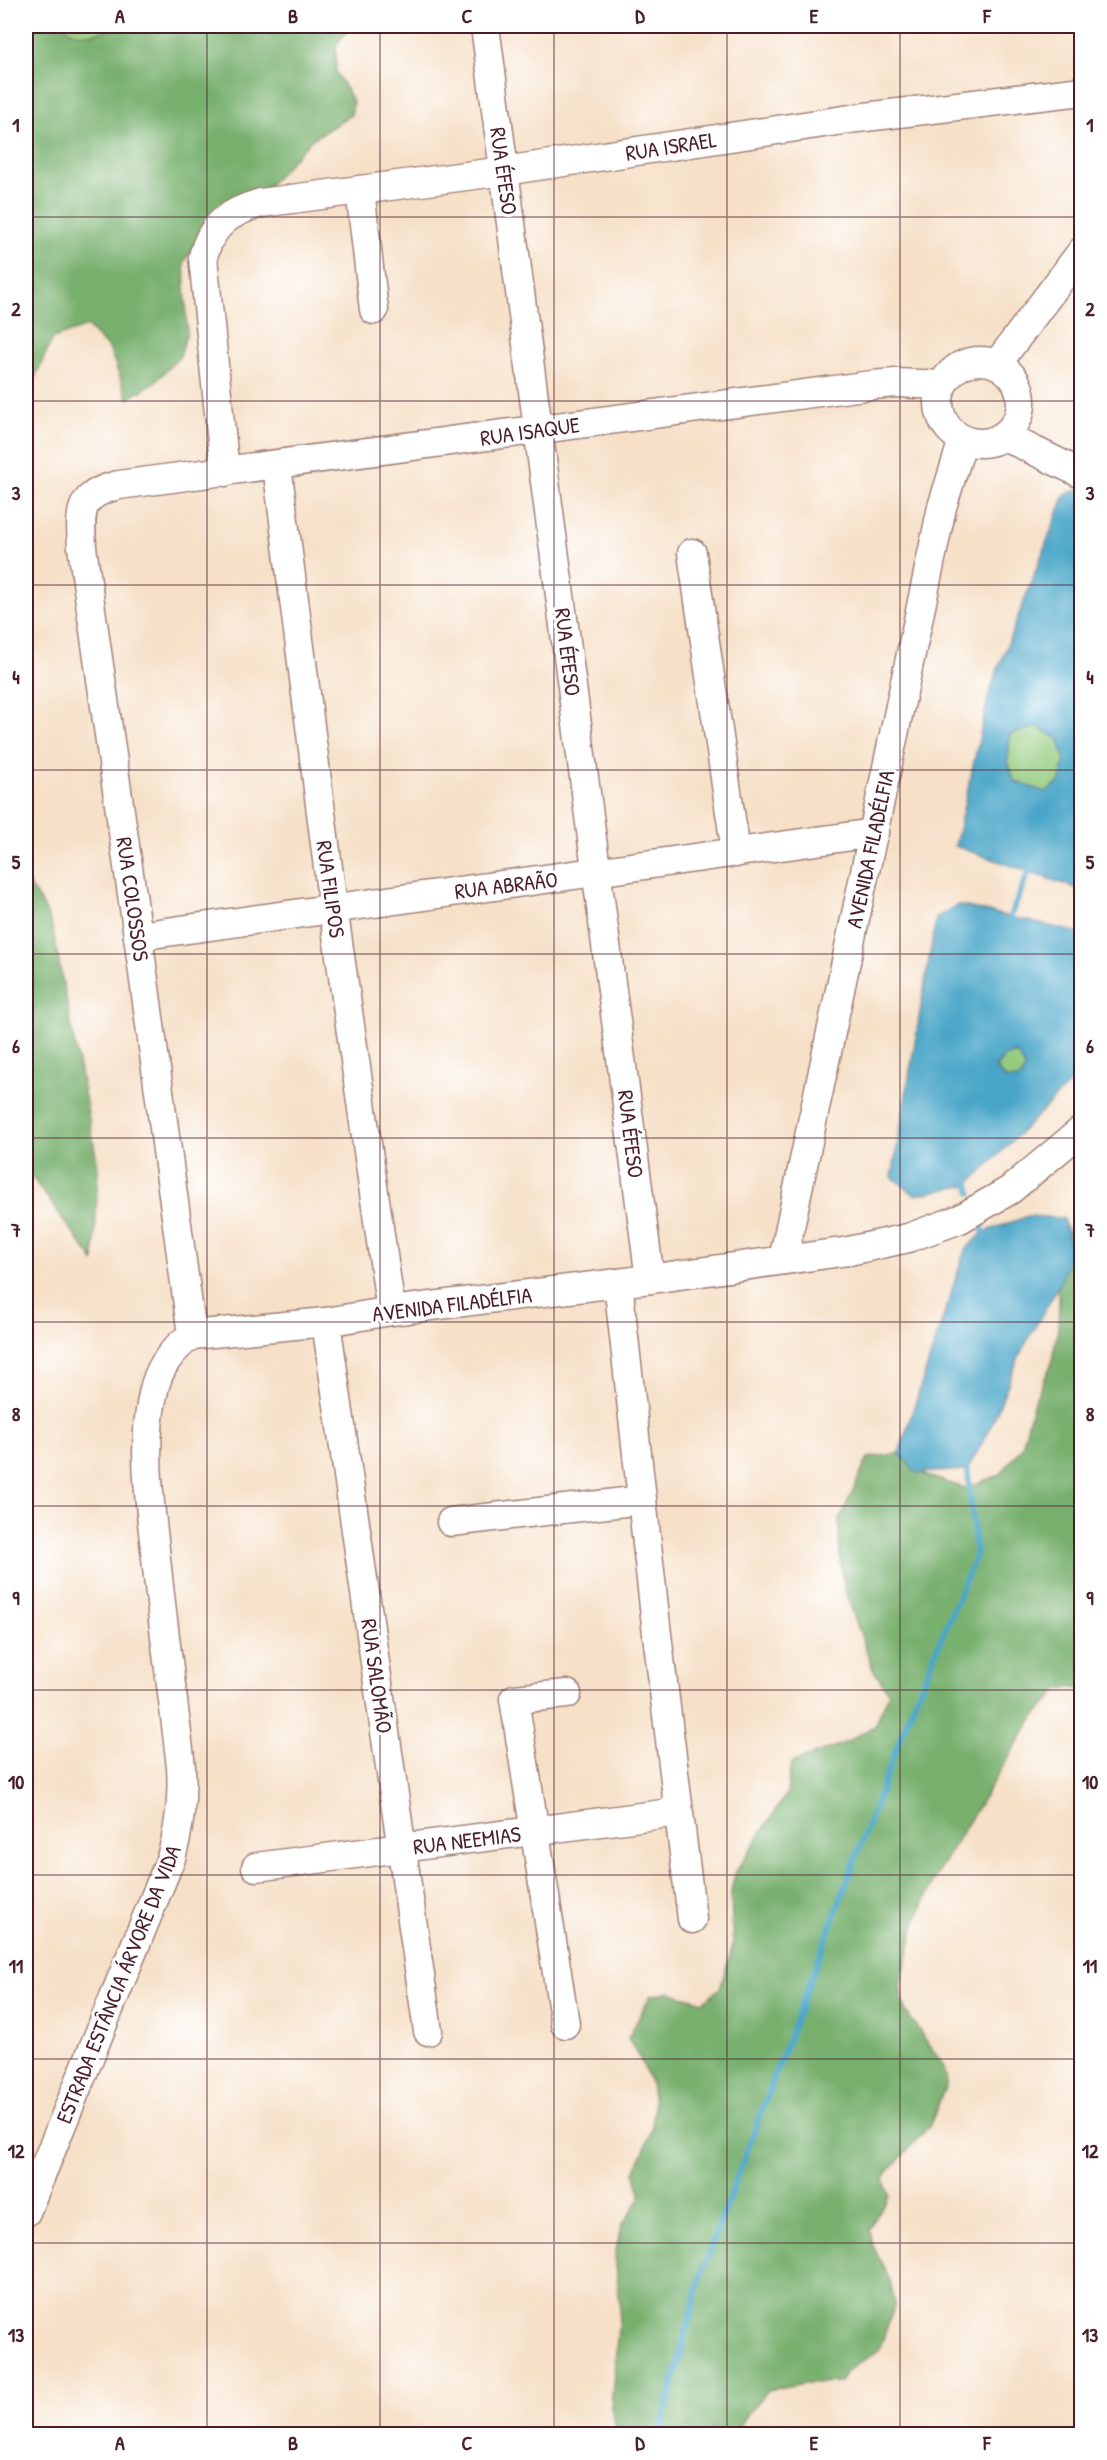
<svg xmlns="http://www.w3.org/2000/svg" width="1107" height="2460" font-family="'Patrick Hand',sans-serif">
	<rect width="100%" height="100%" fill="#fff"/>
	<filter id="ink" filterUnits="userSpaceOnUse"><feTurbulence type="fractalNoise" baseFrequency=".0167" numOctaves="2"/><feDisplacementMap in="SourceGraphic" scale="12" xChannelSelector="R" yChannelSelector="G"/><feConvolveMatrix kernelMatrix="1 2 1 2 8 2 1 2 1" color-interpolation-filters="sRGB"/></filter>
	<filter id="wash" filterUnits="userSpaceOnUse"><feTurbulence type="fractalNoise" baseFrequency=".008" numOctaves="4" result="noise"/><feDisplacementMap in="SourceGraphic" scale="24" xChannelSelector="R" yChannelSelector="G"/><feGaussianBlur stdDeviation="1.35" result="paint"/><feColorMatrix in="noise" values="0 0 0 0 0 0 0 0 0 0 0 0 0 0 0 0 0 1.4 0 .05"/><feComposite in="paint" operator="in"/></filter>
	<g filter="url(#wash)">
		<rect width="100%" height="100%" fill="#f6e0c7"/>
		<!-- green -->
		<g fill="#95cc7f" stroke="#707655" stroke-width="1.5">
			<path d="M64,26H122C104,31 78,42 64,26Z"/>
			<path d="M26,227L29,231C34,250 43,278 26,293Z"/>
			<path d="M1037,727L1058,738L1065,759L1060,783L1045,792L1014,781L1008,761L1010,734Z"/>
			<path d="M1017,1053L1025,1068L1020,1080L1005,1079L995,1068L1004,1057Z"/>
		</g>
		<!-- forest -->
		<g fill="#78b06e" stroke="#61684c" stroke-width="1.5">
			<path d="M26,26H64C78,42 104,31 122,26H351L336,45V72L353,102L351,115L311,140L268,186L208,224L184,262L187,332L180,356L155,382L128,399L110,350L87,326L53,338L26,397V293C43,277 34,250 29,231L26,227Z"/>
			<path d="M26,880L45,909L52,926L98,1166L94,1261L26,1169Z"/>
			<path d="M1069,1230H1081V1687L1059,1689L1031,1721L940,1868L916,1920L900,1987L906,2012L944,2066L947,2082L930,2125L887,2173L884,2181L889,2195L869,2229L872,2244L890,2280L895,2304L879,2350L846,2372L840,2382L805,2383L768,2390L732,2434H719L714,2429L713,2434H618L611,2408L620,2304L615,2255L621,2227L641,2197L634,2172C661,2119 662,2090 628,2039L650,1996L669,1992L703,2002L720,1988L733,1945L731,1893L735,1873L787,1793L791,1763L847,1742L874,1726L889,1694L872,1667L845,1591L840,1560L839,1521L868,1458L899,1453L927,1476L965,1488L1000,1475L1022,1447L1033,1404L1051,1365L1058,1329L1059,1296L1054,1265Z"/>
		</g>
		<!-- water -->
		<g fill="#4aa6c8" stroke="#4a627a" stroke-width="1.5" fill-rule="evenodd">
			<path d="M1081,489H1082L1081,890L955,846L990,690L1065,494ZM1037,727L1058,738L1065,759L1060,782L1045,792L1014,781L1008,761L1010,734Z"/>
			<path d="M958,905L1081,933V1072L968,1185L915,1195L892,1177L936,918ZM1017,1053L1025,1068L1020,1079H1005L995,1067L1004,1057Z"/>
			<path d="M1028,1216L1063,1218L1072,1251L1059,1285L1021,1352L989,1431L967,1470L917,1473L899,1453L965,1250L984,1232Z"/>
		</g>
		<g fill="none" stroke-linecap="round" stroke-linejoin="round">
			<!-- stream -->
			<g stroke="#4aa6c8" stroke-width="6">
				<path d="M1008,923L1031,866"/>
				<path d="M968,1179L971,1193"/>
				<path d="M982,1226L984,1240"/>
				<path d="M660,2434L701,2274L904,1728L976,1554L967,1463"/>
			</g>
		</g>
	</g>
	<g filter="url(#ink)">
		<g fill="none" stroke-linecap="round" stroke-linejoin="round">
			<!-- minor casing -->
			<g stroke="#a08079" stroke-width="31">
				<g id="minor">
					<path d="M485,26L650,1279"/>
					<path d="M360,190L374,310"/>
					<circle cx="980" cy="402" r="41"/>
					<path d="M997,364L1082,251"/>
					<path d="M1004,436L1082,474"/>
					<path d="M277,466L333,907L391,1311"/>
					<path d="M225,472L203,257C211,224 230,212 261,203L504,171L857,118L1082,91"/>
					<path d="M692,553L736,853"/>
					<path d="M138,936L874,833"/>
					<path d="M783,1260L942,507L963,440"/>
					<path d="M618,1283L657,1634L692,1919"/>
					<path d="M326,1322L428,2031"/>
					<path d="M192,1335L138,936L82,547C80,511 78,494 119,485L872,385L896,383L941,385"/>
					<path d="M451,1522L642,1500"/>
					<path d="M256,1867L678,1812"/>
					<path d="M565,2024L514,1699L567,1694"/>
					<path d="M26,2212L171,1858C180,1827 183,1799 181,1767C173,1697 163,1627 156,1558C150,1503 141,1448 153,1394C158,1368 171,1350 192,1335L326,1322L391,1311L650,1279L849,1251L908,1238L960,1219L1010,1190L1082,1130"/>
				</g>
			</g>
			<!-- minor -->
			<use href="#minor" stroke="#fff" stroke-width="28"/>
		</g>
	</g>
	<!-- grid -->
	<path fill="none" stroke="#4a1f2b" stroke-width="1.5" stroke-opacity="0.55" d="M207,26V2434M380,26V2434M554,26V2434M727,26V2434M900,26V2434M26,217H1082M26,401H1082M26,585H1082M26,770H1082M26,954H1082M26,1138H1082M26,1322H1082M26,1506H1082M26,1690H1082M26,1875H1082M26,2059H1082M26,2243H1082"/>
	<g text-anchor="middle" stroke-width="6" stroke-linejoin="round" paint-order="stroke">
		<!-- street labels -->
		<g font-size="22" fill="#4a1f2b" stroke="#fff">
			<text transform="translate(671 146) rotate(-9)" y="8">RUA ISRAEL</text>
			<text transform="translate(504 171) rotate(82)" y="8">RUA ÉFESO</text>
			<text transform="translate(530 431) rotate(-8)" y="8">RUA ISAQUE</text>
			<text transform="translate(568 652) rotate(83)" y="8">RUA ÉFESO</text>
			<text transform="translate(870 849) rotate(-78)" y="8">AVENIDA FILADÉLFIA</text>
			<text transform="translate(506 885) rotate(-7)" y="8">RUA ABRAÃO</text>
			<text transform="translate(331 889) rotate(82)" y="8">RUA FILIPOS</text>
			<text transform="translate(133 899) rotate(82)" y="8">RUA COLOSSOS</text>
			<text transform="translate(631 1134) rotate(83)" y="8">RUA ÉFESO</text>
			<text transform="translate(452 1304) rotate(-7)" y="8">AVENIDA FILADÉLFIA</text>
			<text transform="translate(377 1676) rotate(82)" y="8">RUA SALOMÃO</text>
			<text transform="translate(467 1840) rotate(-7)" y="8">RUA NEEMIAS</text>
			<text transform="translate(118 1984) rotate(-68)" y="8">ESTRADA ESTÂNCIA ÁRVORE DA VIDA</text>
		</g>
	</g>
	<!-- margin -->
	<rect width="1107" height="2460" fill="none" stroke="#fff" stroke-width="66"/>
	<rect x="33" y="33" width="1041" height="2394" fill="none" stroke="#4a1f2b" stroke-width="2"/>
	<g font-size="20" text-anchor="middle" font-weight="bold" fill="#4a1f2b">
		<text x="120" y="23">A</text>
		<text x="293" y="23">B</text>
		<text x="467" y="23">C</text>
		<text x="640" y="23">D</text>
		<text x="814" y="23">E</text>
		<text x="987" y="23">F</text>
		<text x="16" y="132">1</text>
		<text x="1090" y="132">1</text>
		<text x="16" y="316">2</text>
		<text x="1090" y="316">2</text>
		<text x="16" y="500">3</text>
		<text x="1090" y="500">3</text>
		<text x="16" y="684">4</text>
		<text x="1090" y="684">4</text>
		<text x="16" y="869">5</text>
		<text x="1090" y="869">5</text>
		<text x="16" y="1053">6</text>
		<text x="1090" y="1053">6</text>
		<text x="16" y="1237">7</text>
		<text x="1090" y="1237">7</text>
		<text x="16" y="1421">8</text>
		<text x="1090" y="1421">8</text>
		<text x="16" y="1605">9</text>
		<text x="1090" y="1605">9</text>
		<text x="16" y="1789">10</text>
		<text x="1090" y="1789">10</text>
		<text x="16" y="1973">11</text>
		<text x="1090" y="1973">11</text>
		<text x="16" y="2158">12</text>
		<text x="1090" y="2158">12</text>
		<text x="16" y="2342">13</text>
		<text x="1090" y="2342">13</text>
		<text x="120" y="2450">A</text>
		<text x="293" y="2450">B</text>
		<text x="467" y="2450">C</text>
		<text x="640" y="2450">D</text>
		<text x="814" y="2450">E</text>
		<text x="987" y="2450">F</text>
	</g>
</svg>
